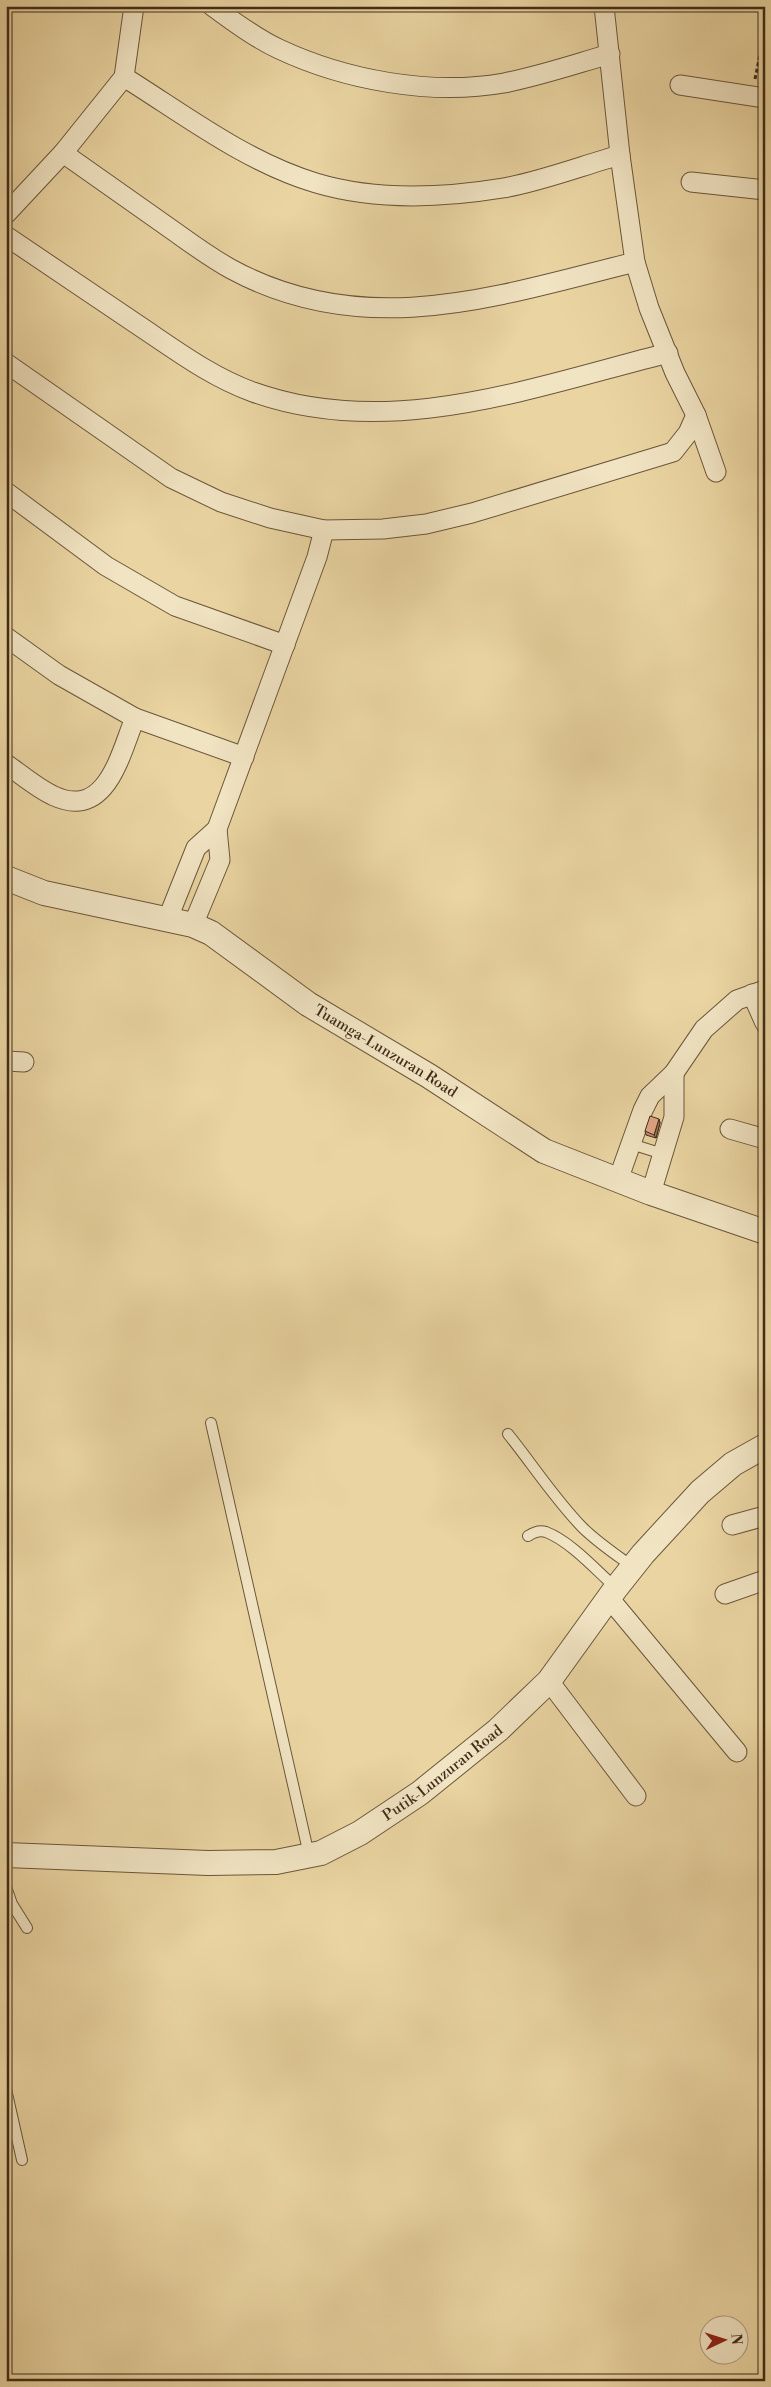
<svg xmlns="http://www.w3.org/2000/svg" width="771" height="2387" font-family="'Libre Bodoni',serif">
	<rect width="100%" height="100%" fill="#ead5a2"/>
	<filter id="stains"><feTurbulence type="fractalNoise" baseFrequency=".004" numOctaves="4"/><feColorMatrix values="0 0 0 0 .2 0 0 0 0 .09 0 0 0 0 .02 0 0 0 .5 -.17"/></filter>
	<radialGradient id="worn" r=".72"><stop offset=".6" stop-color="#630" stop-opacity="0"/><stop offset="1" stop-color="#630" stop-opacity=".3"/></radialGradient>
	<g fill="none" stroke-linecap="round" stroke-linejoin="round">
		<!-- service casing -->
		<g stroke="#6b563b" stroke-width="12">
			<g id="service">
				<path d="M631,1144L663,1154"/>
				<path d="M211,1423L309,1855"/>
				<path d="M508,1434C533,1465 554,1498 582,1527C597,1542 615,1554 633,1567"/>
				<path d="M528,1536C534,1532 540,1530 546,1532C570,1541 597,1571 616,1588"/>
				<path d="M6,1887L12,1904L27,1928"/>
				<path d="M6,2089L22,2160"/>
			</g>
		</g>
		<!-- minor casing -->
		<g stroke="#6b563b" stroke-width="21">
			<g id="minor">
				<path d="M212,6C233,21 255,38 279,49C345,80 431,96 504,83C540,76 575,64 610,54"/>
				<path d="M604,6L620,155L635,262L649,308L675,373L696,415L716,472"/>
				<path d="M124,77C185,115 246,162 316,183C376,201 442,198 503,188C540,182 584,165 620,155"/>
				<path d="M680,85L765,98"/>
				<path d="M63,153C98,178 133,202 168,227C188,241 209,257 231,269C365,342 498,296 635,262"/>
				<path d="M691,182L765,190"/>
				<path d="M6,214L63,153L124,77L134,6"/>
				<path d="M6,236C50,266 94,295 138,325C174,349 211,377 253,392C390,441 533,387 668,353"/>
				<path d="M6,363L171,478L221,502L270,518L324,530L383,529L426,524L472,513L673,452L688,433L696,415"/>
				<path d="M6,492L106,566L175,606L285,645"/>
				<path d="M6,637L59,675L135,718L244,757"/>
				<path d="M6,764C22,775 38,789 54,796C107,820 120,754 135,718"/>
				<path d="M217,829L317,557L324,530"/>
				<path d="M168,918L196,848L217,829L220,860L193,925"/>
				<path d="M752,994L765,1023"/>
				<path d="M6,1061L24,1062"/>
				<path d="M730,1129L765,1139"/>
				<path d="M618,1180L643,1110L650,1096L674,1073L704,1029L737,1000L765,990"/>
				<path d="M651,1193L674,1117V1073"/>
				<path d="M732,1525L765,1516"/>
				<path d="M725,1594L765,1580"/>
				<path d="M609,1598L737,1752"/>
				<path d="M549,1681L636,1796"/>
			</g>
		</g>
		<!-- tertiary casing -->
		<g stroke="#6b563b" stroke-width="26">
			<g id="tertiary">
				<path id="s1" d="M6,878L44,893L193,925L211,933L308,1004L429,1076L544,1151L651,1193L765,1232"/>
				<path id="s2" d="M6,1855L208,1863L276,1862L321,1853L360,1833L420,1793L498,1730L549,1681L616,1588L643,1554L700,1492L733,1464L765,1446"/>
			</g>
		</g>
		<!-- path -->
		<path stroke="#412c19" stroke-width="3" stroke-dasharray="4 2.5" stroke-linecap="butt" d="M755,79L762,45"/>
		<!-- service -->
		<use href="#service" stroke="#f1e4c3" stroke-width="10"/>
		<!-- minor -->
		<use href="#minor" stroke="#f1e4c3" stroke-width="19"/>
		<!-- tertiary -->
		<use href="#tertiary" stroke="#f1e4c3" stroke-width="24"/>
	</g>
	<!-- wall -->
	<path fill="#c48e75" stroke="#412c19" d="M659,1119L660,1123L656,1138L646,1135L645,1131Z"/>
	<!-- shaded-wall -->
	<path fill="#a0745f" stroke="#412c19" d="M659,1119L660,1123L656,1138L654,1135Z"/>
	<!-- building -->
	<path fill="#e4a588" stroke="#412c19" d="M650,1116L659,1119L654,1135L645,1131Z"/>
	<g text-anchor="middle" stroke-width="4.5" stroke-linejoin="round" paint-order="stroke">
		<!-- street labels -->
		<g font-size="15" fill="#412c19" stroke="#f1e4c3">
			<text dy="5" stroke="none"><textPath href="#s1" startOffset="424">Tuamga-Lunzuran Road</textPath></text>
			<text dy="5" stroke="none"><textPath href="#s2" startOffset="462">Putik-Lunzuran Road</textPath></text>
		</g>
	</g>
	<!-- margin -->
	<rect width="771" height="2387" fill="none" stroke="#ead5a2" stroke-width="25"/>
	<rect x="8" y="8" width="756" height="2372" fill="none" stroke="#412c19" stroke-width="2.5"/>
	<rect x="12" y="12" width="746" height="2362" fill="none" stroke="#412c19"/>
	<!-- north arrow -->
	<g transform="translate(724 2340) rotate(86)"><circle r="24" fill="#f1e4c3" stroke="#ab9a7f"/>
	<path d="M0-4L9 19L0 12L-9 19Z" fill="#8f2418"/>
	<text y="-8" font-size="14" font-weight="bold" text-anchor="middle" fill="#412c19">N</text>
	</g>
	<rect width="100%" height="100%" filter="url(#stains)"/>
	<rect width="100%" height="100%" fill="url(#worn)"/>
</svg>
